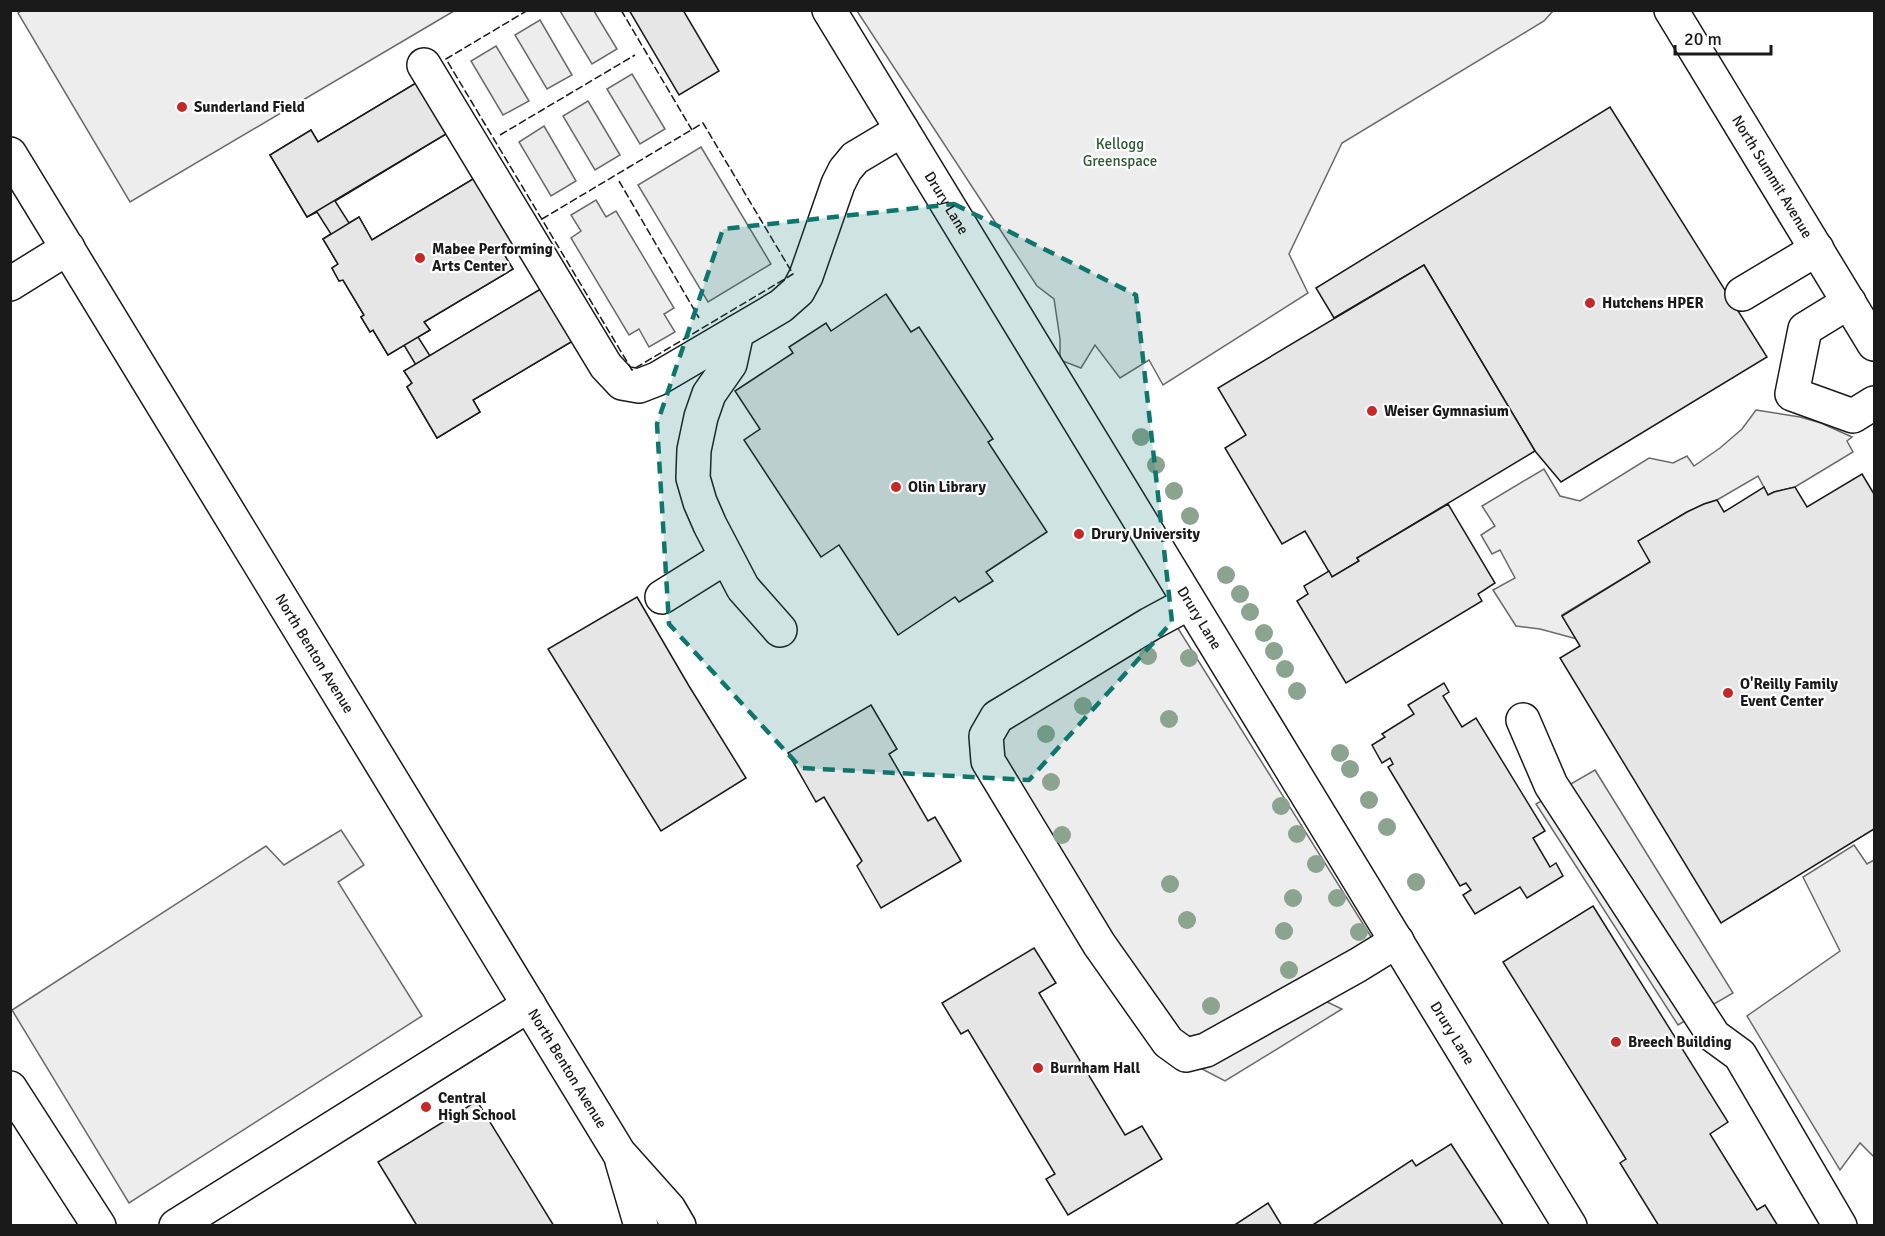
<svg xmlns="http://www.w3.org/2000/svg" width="1885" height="1236" font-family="Signika,sans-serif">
	<rect width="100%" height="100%" fill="#fff"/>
	<!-- built -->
	<g fill="#ededed" stroke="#6a6a6a" stroke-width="1.5">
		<path d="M22,10H454V11L130,202L18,13Z"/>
		<path d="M560,11H594L617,49L592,64Z"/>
		<path d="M857,11H1553L1544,21L1342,143L1289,254L1308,293L1163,385L1149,360L1120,378L1095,345L1081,368L1060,360V339L1054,299L1037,286Z"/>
		<path d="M540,20L572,75L547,89L515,35Z"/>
		<path d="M496,46L529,101L503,115L471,61Z"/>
		<path d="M632,74L665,129L640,144L607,89Z"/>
		<path d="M588,101L620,155L595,170L563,116Z"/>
		<path d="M544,126L576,181L551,196L519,142Z"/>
		<path d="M701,147L771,264L708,302L638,185Z"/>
		<path d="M596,200L606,217L616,211L674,308L664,314L675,332L649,347L639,329L629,335L571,238L581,231L571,215Z"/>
		<path d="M1756,410L1800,417L1821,423L1852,437L1847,441L1853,452L1795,487L1774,492L1768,495L1758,476L1717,500L1704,504L1687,512L1639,541L1650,562L1562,615L1577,639L1540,629L1516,626L1493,590L1515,578L1500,550L1492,554L1481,535L1495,526L1482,506L1544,469L1560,496L1580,501L1649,458L1673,463L1687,456L1694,466L1720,448L1742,429Z"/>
		<path d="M1169,614L1380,951L1186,1055L988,761L997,717Z"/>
		<path d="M1595,770L1733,993L1678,1025L1536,804Z"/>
		<path d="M341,830L364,865L338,882L422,1016L129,1203L12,1010L266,846L284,865Z"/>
		<path d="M1854,845L1867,864L1874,860V1157L1860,1143L1840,1170L1747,1016L1840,951L1803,877Z"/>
		<path d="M1321,999L1342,1009L1225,1081L1202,1069Z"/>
	</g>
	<!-- building -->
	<g fill="#e6e6e6" stroke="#1a1a1a" stroke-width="1.5">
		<path d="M629,10H683L719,71L679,95Z"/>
		<path d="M421,80L451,131L335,201L349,223L359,217L372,240L478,176L517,242L502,251L513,269L424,322L430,330L418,337L430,356L544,287L576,339L473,400L480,412L437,438L407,387L412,383L404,371L416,365L404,345L388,355L373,330L370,332L361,317L364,315L343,280L339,281L332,268L338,264L323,239L331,234L317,212L307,217L270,155L311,130L318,142Z"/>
		<path d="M421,80L451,131L307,217L270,155L311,130L318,142Z"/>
		<path d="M1610,107L1767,357L1561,482L1535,451L1424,265L1334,318L1316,288Z"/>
		<path d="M478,176L517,242L502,251L513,269L424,322L430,330L388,355L373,330L370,332L361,317L364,315L343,280L339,281L332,268L338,264L323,239L359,217L372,240Z"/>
		<path d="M1424,265L1535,451L1357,558L1359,561L1332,577L1305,531L1282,544L1225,448L1246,435L1218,388Z"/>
		<path d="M544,287L576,339L473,400L480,412L437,438L407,387L412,383L404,371Z"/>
		<path d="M886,294L911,332L919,327L993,439L988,442L1047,532L986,572L993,581L959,602L955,597L898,635L839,545L821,557L744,440L760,429L735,391L793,353L789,347L826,323L831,331Z"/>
		<path d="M1862,474L1874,494V829L1721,923L1560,658L1580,646L1562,616L1650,562L1638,541L1687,512L1704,504L1717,500L1724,512L1764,487L1768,495L1774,492L1795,487L1807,507Z"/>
		<path d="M1448,504L1495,583L1478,594L1482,601L1346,683L1297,601L1308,594L1304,586L1329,571L1332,577L1359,561L1357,558Z"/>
		<path d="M637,597L689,686L746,778L661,831L548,649Z"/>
		<path d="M1444,683L1449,692L1443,696L1462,727L1476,718L1545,831L1533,838L1550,867L1556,863L1563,876L1527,898L1520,887L1475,914L1463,895L1471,890L1466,883L1460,886L1388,767L1393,764L1390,758L1382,763L1372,745L1385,737L1382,734L1414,714L1408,705Z"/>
		<path d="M871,705L897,749L889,754L928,821L935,817L961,861L881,908L857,866L862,861L824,797L816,802L788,753Z"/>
		<path d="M1593,906L1728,1122L1710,1134L1757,1210L1765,1205L1778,1226H1659L1620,1163L1626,1159L1503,962Z"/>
		<path d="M1034,948L1056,983L1039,993L1125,1135L1142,1126L1162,1159L1068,1215L1046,1179L1055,1174L968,1030L961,1034L942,1003Z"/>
		<path d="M477,1101L554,1226H414L416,1224L378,1162Z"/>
		<path d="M1451,1144L1504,1226H1311L1412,1160L1416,1166Z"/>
		<path d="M1268,1203L1282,1226H1233Z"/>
	</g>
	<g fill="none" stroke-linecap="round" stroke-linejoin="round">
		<!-- minor casing -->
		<g stroke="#1a1a1a" stroke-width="36">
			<g id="minor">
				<path id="s1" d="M829,10L1570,1226"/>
				<path id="s2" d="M1671,10L1874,344"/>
				<path d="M424,65L606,366L622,383L639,386L657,379L737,332"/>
				<path d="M10,284L68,248"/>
				<path d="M1742,294L1817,249"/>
				<path d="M1849,302L1805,329L1792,394L1853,416L1874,403"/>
				<path d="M662,597L726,557"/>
				<path d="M1189,603L1150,624L997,717L986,736L988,761L1099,944L1168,1042L1186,1055L1206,1050L1358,965L1397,941"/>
				<path d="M780,630L743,588L710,525L700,502L693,478L694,450L701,417L709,394L730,364L737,332L781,306L798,291L806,276L838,184L845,170L855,158L902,130"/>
				<path d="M1523,720L1551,785L1714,1036L1740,1055L1840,1226"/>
				<path d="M10,1088L99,1226"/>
				<path d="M176,1226L529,1005"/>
			</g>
		</g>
		<!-- major casing -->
		<g stroke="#1a1a1a" stroke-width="36">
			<g id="major">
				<path id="s3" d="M10,154L619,1153L669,1209L679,1226"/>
				<path d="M622,1161L641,1226"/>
			</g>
		</g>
		<!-- minor -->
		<use href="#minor" stroke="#fff" stroke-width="33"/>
		<!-- major -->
		<use href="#major" stroke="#fff" stroke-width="33"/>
		<!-- fence -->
		<g stroke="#1a1a1a" stroke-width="1.5" stroke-dasharray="8 3" stroke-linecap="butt">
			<path d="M528,10L446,59L632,370L793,274L703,123L542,219"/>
			<path d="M621,10L692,130"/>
			<path d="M500,135L635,55"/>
			<path d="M619,181L699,318"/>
		</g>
	</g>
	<!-- trees -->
	<g fill="#8aa48f">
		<circle cx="1141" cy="437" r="9"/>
		<circle cx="1156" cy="465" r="9"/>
		<circle cx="1174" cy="491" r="9"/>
		<circle cx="1190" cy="516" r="9"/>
		<circle cx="1226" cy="575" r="9"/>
		<circle cx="1240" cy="594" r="9"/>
		<circle cx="1250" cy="612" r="9"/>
		<circle cx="1264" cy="633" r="9"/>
		<circle cx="1274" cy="651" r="9"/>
		<circle cx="1148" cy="656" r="9"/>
		<circle cx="1189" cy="658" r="9"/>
		<circle cx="1285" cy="669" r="9"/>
		<circle cx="1297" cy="691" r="9"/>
		<circle cx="1083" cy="706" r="9"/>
		<circle cx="1169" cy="719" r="9"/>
		<circle cx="1046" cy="734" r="9"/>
		<circle cx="1340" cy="753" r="9"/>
		<circle cx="1350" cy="769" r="9"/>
		<circle cx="1051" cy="782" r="9"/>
		<circle cx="1369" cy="800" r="9"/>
		<circle cx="1281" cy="806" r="9"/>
		<circle cx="1387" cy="827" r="9"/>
		<circle cx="1297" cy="834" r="9"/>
		<circle cx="1062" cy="835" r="9"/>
		<circle cx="1316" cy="864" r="9"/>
		<circle cx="1416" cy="882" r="9"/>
		<circle cx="1170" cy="884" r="9"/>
		<circle cx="1293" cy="898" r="9"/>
		<circle cx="1337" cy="898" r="9"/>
		<circle cx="1187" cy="920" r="9"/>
		<circle cx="1284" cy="931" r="9"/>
		<circle cx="1359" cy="932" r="9"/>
		<circle cx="1289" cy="970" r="9"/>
		<circle cx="1211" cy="1006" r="9"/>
	</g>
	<!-- marked area -->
	<path fill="#0f766e" fill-opacity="0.2" stroke="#0f766e" stroke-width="4.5" stroke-dasharray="12 8" stroke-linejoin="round" d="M954,204L1136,295L1172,622L1029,780L801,768L669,624L657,424L723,229Z"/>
	<!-- markers -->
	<g fill="#c62828" stroke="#fff" stroke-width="2">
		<circle cx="182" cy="107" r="6"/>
		<circle cx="420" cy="258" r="6"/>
		<circle cx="1590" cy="303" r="6"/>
		<circle cx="1372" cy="411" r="6"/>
		<circle cx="896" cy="487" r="6"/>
		<circle cx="1079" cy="534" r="6"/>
		<circle cx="1728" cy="693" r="6"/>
		<circle cx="1616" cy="1042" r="6"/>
		<circle cx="1038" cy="1068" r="6"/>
		<circle cx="426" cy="1107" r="6"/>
	</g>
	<g text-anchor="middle" stroke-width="4.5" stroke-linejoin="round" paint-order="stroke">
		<!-- poi labels -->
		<g font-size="15" font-weight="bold" fill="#1a1a1a" stroke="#fff" text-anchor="start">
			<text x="194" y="112">Sunderland Field</text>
			<text x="432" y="254">Mabee Performing<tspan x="432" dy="17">Arts Center</tspan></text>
			<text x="1602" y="308">Hutchens HPER</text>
			<text x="1384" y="416">Weiser Gymnasium</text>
			<text x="908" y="492">Olin Library</text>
			<text x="1091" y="539">Drury University</text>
			<text x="1740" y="689">O'Reilly Family<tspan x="1740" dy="17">Event Center</tspan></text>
			<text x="1628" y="1047">Breech Building</text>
			<text x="1050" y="1073">Burnham Hall</text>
			<text x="438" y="1103">Central<tspan x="438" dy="17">High School</tspan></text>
		</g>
		<!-- park labels -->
		<g font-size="15" fill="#2b5a34" stroke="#fff">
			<text x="1120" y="149">Kellogg<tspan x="1120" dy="17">Greenspace</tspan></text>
		</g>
		<!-- street labels -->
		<g font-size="15" fill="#1a1a1a" stroke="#fff">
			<text dy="5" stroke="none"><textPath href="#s2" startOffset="195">North Summit Avenue</textPath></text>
			<text dy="5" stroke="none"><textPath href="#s1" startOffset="226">Drury Lane</textPath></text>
			<text dy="5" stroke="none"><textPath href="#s1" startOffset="712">Drury Lane</textPath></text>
			<text dy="5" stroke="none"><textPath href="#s3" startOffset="585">North Benton Avenue</textPath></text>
			<text dy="5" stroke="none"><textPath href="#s1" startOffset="1198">Drury Lane</textPath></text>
			<text dy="5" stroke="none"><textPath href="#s3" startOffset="1071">North Benton Avenue</textPath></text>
		</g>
	</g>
	<!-- border -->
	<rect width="1885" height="1236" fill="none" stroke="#1a1a1a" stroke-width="24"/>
	<!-- scale -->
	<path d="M1675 45v9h96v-9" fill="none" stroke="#1a1a1a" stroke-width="3"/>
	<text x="1684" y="45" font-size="18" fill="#1a1a1a" stroke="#ffffff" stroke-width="4.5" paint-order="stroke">20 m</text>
</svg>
